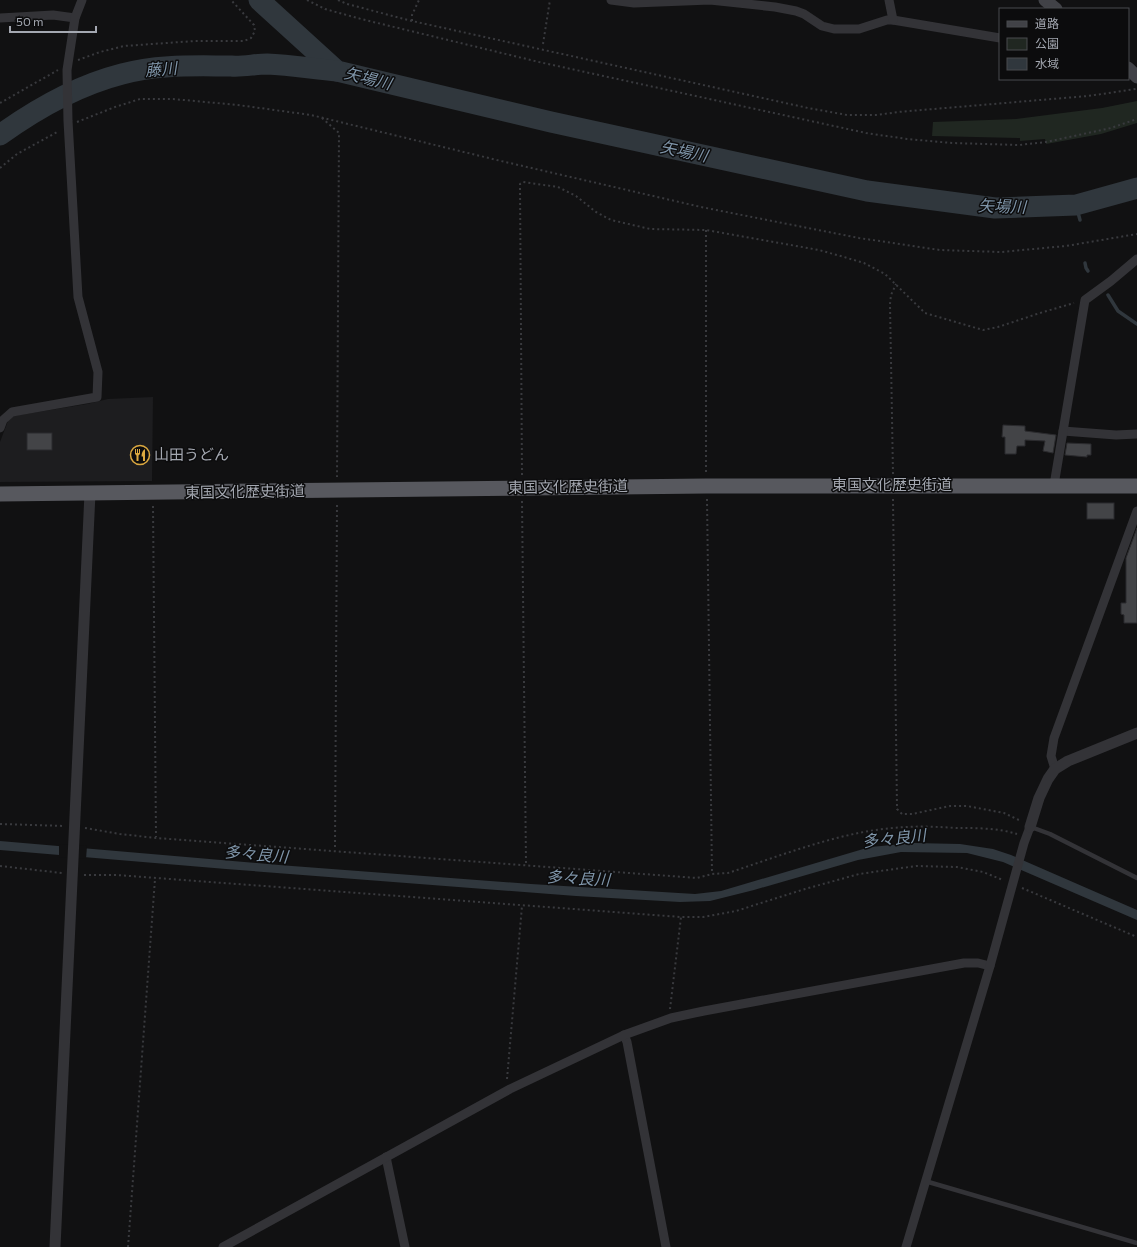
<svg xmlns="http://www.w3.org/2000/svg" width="1137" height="1247" font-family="Commissioner,'Noto Sans JP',sans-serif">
	<rect width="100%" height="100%" fill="#111112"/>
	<!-- built -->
	<path fill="#1d1d1f" d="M153,397L152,481L0,482V442L8,421L13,416L87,404L108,399Z"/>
	<!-- green -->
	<path fill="#202721" d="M1137,101V123L1101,134L1046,144L1045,139L1020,141V138L932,136L933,122L1016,119L1102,108Z"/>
	<!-- water -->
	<path fill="#30373d" d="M0,841L279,865L531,884L695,894L721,891L870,847L914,843L960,844L993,849L1011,855L1137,910V920L1003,862L967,853L901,852L858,860L754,890L710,901L680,902L576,896L226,869L0,850Z"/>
	<!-- pier -->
	<path fill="#111112" d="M59,844L87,846L86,859L59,857Z"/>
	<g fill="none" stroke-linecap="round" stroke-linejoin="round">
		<!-- stream -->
		<g stroke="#30373d" stroke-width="3.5">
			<path d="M1076,205L1080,220"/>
			<path d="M1085,263L1086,268L1088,271"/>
			<path d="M1108,295L1118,311L1137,324"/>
		</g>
		<!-- river -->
		<g stroke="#30373d" stroke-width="21">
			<path d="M259,0L337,71L551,122L867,191L995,208L1076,205L1137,188"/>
			<path d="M0,135C36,109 79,85 122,74C158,64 195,66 231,66C243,67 255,64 267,64C291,65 314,69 337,71"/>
		</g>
	</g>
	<!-- building -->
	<g fill="#434447" stroke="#2b2b2e">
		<path d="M1003,425L1025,426V431L1056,435L1053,453L1043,451L1045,441L1025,440V446H1017L1016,454H1005V437H1002Z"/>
		<rect x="27" y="433" width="25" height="17"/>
		<path d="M1067,443L1091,444V455H1087V457L1065,455Z"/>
		<rect x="1087" y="503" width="27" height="16"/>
		<path d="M1137,528V623H1124V615L1121,614V603H1126V558Z"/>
	</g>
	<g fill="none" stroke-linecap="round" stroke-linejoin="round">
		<!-- path -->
		<g stroke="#393a3e" stroke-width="2" stroke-dasharray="2 3" stroke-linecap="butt">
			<path d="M307,0L325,9L361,19L539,62L866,133L907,139L952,143L1019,145L1046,142L1111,128L1137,119"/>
			<path d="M338,0L347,4L412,21L808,108L847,115H877L898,112L1088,96L1136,89"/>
			<path d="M412,21V15L419,0"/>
			<path d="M543,44L550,0"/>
			<path d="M78,60L100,52L124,46L195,41H244L251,38L255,31L254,25L231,0"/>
			<path d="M0,103L58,70"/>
			<path d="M322,118L339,133L337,477"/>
			<path d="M77,122L115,107L140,99H173L238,105L311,115L501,161L701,207L859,238L940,250L1001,252L1066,246L1137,234"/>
			<path d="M0,168L17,154L59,131"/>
			<path d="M706,230V473"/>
			<path d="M893,474L890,304L891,295L896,284"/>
			<path d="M522,475L520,184L523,182L558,187L576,196L596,212L611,220L650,229L706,230L819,250L844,257L864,263L885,274L925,313L983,330L998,327L1040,313L1074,303"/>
			<path d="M707,499L712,874"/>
			<path d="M893,499L897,809L902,814H912L950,806H967L1004,813L1021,821"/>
			<path d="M522,501L526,864"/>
			<path d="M153,506L156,837"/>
			<path d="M0,824L65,826"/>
			<path d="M85,828L120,834L156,838L697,878L712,874L728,873C786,854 846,829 908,827C924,826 940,827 957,828C976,828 998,828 1017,834"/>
			<path d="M335,847L337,504"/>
			<path d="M0,866L62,873"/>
			<path d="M84,875H116L681,917H703L736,911L805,889L859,874L916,866L957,867L983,872L1003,880"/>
			<path d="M1022,888L1137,937"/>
			<path d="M670,1009L681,917"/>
			<path d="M507,1079L522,906"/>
			<path d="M128,1247L155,879"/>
		</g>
		<!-- service -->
		<g stroke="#333337" stroke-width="4.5">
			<path d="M1031,827L1050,834L1137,878"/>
			<path d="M925,1181L1137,1243"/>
		</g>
		<!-- minor -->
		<g stroke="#333337" stroke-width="9">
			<path d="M611,0L634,3L710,0L775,7L796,11L804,14L822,26L834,29H859L887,20H893L1000,38"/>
			<path d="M889,0L893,20"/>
			<path d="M0,18L53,15L75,18"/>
			<path d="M0,428L3,420L12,412L97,397L98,372L78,297L68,121L67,70L75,18L82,0"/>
			<path d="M1063,431L1116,435L1137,434"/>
			<path d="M1054,485L1085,300L1111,281L1137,259"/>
			<path d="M1055,769L1051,756L1054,738L1137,511"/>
			<path d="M624,1035L627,1042L666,1247"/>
			<path d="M386,1157L405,1247"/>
			<path d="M223,1247L510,1089L624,1035L671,1018L704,1011L964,963H978L990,966"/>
			<path d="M906,1247L990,966L1024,843L1030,827"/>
		</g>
		<!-- tertiary -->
		<g stroke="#333337" stroke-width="11">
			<path d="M1030,827L1039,798L1048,779L1055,769L1068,761L1137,733"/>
			<path d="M55,1247L90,493"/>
		</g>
		<!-- secondary -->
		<g stroke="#414247" stroke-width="13">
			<path d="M1045,0L1056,9"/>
			<path d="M1128,68L1137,77"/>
		</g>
		<!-- trunk -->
		<path stroke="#57585e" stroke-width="15" d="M0,494L706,486H1137"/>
	</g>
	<!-- icons -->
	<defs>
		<g id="restaurant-ring" transform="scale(1)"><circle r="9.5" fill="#0c0c0d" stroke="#dba840" stroke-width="1.5"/><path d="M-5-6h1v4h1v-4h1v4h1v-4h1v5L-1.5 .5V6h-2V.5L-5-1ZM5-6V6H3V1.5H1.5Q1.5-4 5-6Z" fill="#dba840"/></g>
	</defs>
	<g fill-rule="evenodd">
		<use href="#restaurant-ring" x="140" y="455"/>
	</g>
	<g text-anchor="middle" stroke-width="3" stroke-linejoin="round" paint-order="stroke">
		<!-- poi labels -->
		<g font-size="15" fill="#a4a8b1" stroke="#0c0c0d" text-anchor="start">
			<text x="154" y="460">山田うどん</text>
		</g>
		<!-- street labels -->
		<g font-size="15" fill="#a4a8b1" stroke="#0c0c0d">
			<text x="892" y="490">東国文化歴史街道</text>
			<text transform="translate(568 487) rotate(-1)" y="5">東国文化歴史街道</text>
			<text transform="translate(245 492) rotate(-1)" y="5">東国文化歴史街道</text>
		</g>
		<!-- water labels -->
		<g font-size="16" font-style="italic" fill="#7f95a9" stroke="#0c0c0d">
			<text transform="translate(161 69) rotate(-5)" y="6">藤川</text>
			<text transform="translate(368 78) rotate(14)" y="6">矢場川</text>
			<text transform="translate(684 151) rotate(12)" y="6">矢場川</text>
			<text transform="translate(1002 206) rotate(2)" y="6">矢場川</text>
			<text transform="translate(894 838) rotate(-6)" y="6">多々良川</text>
			<text transform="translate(256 854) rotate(5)" y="6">多々良川</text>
			<text transform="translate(578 878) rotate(3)" y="6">多々良川</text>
		</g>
	</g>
	<!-- legend -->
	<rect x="999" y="8" width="130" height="72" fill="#0c0c0d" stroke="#494a4f"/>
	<rect x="1007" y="21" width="20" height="6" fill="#414247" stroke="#494a4f"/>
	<text x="1035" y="28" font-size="12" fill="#a4a8b1">道路</text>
	<rect x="1007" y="38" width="20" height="12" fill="#202721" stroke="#494a4f"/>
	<text x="1035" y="48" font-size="12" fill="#a4a8b1">公園</text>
	<rect x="1007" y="58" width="20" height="12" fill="#30373d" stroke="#494a4f"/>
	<text x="1035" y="68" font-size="12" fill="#a4a8b1">水域</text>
	<!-- scale -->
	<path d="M10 26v6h86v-6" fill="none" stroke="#a4a8b1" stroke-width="2"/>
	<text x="16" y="26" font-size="12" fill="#a4a8b1" stroke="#0c0c0d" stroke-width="3" paint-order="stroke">50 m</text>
</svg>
